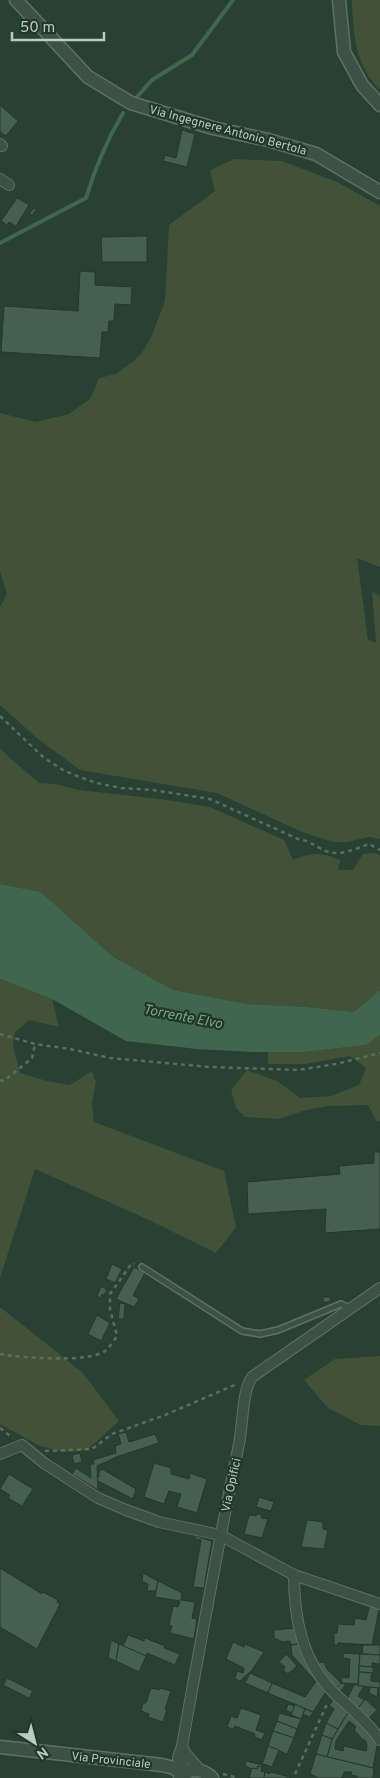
<svg xmlns="http://www.w3.org/2000/svg" width="380" height="1778" font-family="Overpass,sans-serif">
	<rect width="100%" height="100%" fill="#294132"/>
	<!-- green -->
	<g fill="#415238">
		<path d="M352,0H380V90C355,66 353,33 352,0Z"/>
		<path d="M234,159L282,161L337,182L380,206V567L357,558L368,640L376,643L372,591L380,596V839L369,837L347,842H333L302,832L217,793L80,770L37,738L0,705V607L7,594L0,571V413L36,422L69,414L90,399L99,378L116,374L131,363L142,353L152,335L165,301L169,225L215,191L210,170Z"/>
		<path d="M0,749L39,783L54,784L79,790L160,799L210,807L284,840L293,860C312,852 321,852 340,860L338,870H353L363,854L375,853L380,855V990L354,1012L307,1007L247,1004L173,990L112,956L41,892L0,884Z"/>
		<path d="M0,979L52,999L59,1027L29,1020L15,1032L13,1046L20,1073L47,1081L70,1085L92,1071L96,1082L92,1103L94,1122L224,1171L236,1227L216,1253L149,1220L35,1169L0,1278Z"/>
		<path d="M380,1035V1121L377,1122L368,1105L328,1106L306,1110L278,1119L245,1117L236,1108L231,1090L247,1070L277,1081L300,1098L331,1096L359,1085L366,1068L350,1056L305,1064H268V1052H304L365,1045Z"/>
		<path d="M0,1307L83,1373L119,1421L87,1450L64,1452L40,1446L0,1424Z"/>
		<path d="M380,1356V1426L361,1425L328,1408L304,1380L335,1359Z"/>
	</g>
	<!-- water -->
	<path fill="#40674e" d="M0,884L41,892L112,956L173,990L247,1004L307,1007L354,1012L380,990V1035L366,1045L304,1052H253L197,1049L126,1041L52,999L0,979Z"/>
	<g fill="none" stroke-linecap="round" stroke-linejoin="round">
		<!-- stream -->
		<g stroke="#40674e" stroke-width="4">
			<path d="M136,98L152,80L192,55L233,0"/>
			<path d="M0,243L86,198C95,168 107,140 123,113"/>
		</g>
	</g>
	<!-- building -->
	<g fill="#46604f" stroke="#24382b" fill-rule="evenodd">
		<path d="M0,105L18,121L6,136L0,132Z"/>
		<path d="M182,130L195,134L187,167L163,161L165,155L176,158Z"/>
		<path d="M17,198L29,205L16,226L9,222L7,225L1,221Z"/>
		<path d="M34,208L37,209L32,215L29,214Z"/>
		<path d="M147,236V262H102L101,237Z"/>
		<path d="M80,271L95,272V285L132,287L131,305L115,304L114,321H109L108,332H102L100,358L1,352L4,306L78,311Z"/>
		<path d="M374,1152H380V1229L325,1233L326,1209L248,1214L247,1182L340,1174L339,1166L374,1163Z"/>
		<path d="M112,1264L122,1269L115,1283L106,1279Z"/>
		<path d="M134,1267L145,1273L133,1295L139,1299L134,1307L116,1299Z"/>
		<path d="M101,1286L107,1290L104,1295L102,1294L101,1298L97,1296Z"/>
		<path d="M323,1297H331L330,1302H323Z"/>
		<path d="M120,1303L125,1304L124,1319H118Z"/>
		<path d="M97,1315L110,1323L101,1341L88,1334Z"/>
		<path d="M126,1432L129,1442L155,1434L159,1443L119,1456L97,1466L98,1490L72,1474L76,1468L91,1478L90,1464H94L93,1460L116,1453L115,1446L121,1444L118,1434Z"/>
		<path d="M80,1453L82,1462L74,1464L72,1455Z"/>
		<path d="M154,1463L171,1468V1474L189,1479L190,1473L207,1479L197,1513L177,1507L181,1494L169,1491L164,1504L144,1497Z"/>
		<path d="M102,1469L136,1489L133,1499L98,1481L97,1476L99,1477V1472Z"/>
		<path d="M9,1474L33,1489L22,1506L8,1498L10,1495L0,1489Z"/>
		<path d="M259,1497L274,1502L271,1511L256,1507Z"/>
		<path d="M257,1514L262,1515L261,1518L268,1519L262,1538L244,1534L249,1515L256,1516Z"/>
		<path d="M307,1520L323,1522V1529L328,1530L324,1549L301,1547Z"/>
		<path d="M195,1536L212,1541L204,1588L193,1587L201,1540L195,1539Z"/>
		<path d="M0,1568L42,1594L43,1592L58,1600L57,1602L60,1604L37,1649L0,1627Z"/>
		<path d="M143,1573L158,1581L156,1591H147L148,1584L142,1581Z"/>
		<path d="M158,1581L182,1593L181,1600L195,1602L192,1618L197,1619L194,1639L170,1633L172,1626L169,1625L173,1606L178,1607L180,1601L155,1597Z"/>
		<path d="M370,1605L379,1609L372,1645L338,1643V1645H334V1633H337L338,1624L354,1625L355,1618L366,1620Z"/>
		<path d="M296,1628L298,1644L291,1645L290,1641L283,1642L274,1638V1630Z"/>
		<path d="M128,1635L144,1641L145,1638L165,1646L164,1648L180,1654L175,1665L147,1653L146,1656L123,1646Z"/>
		<path d="M111,1640L119,1644L116,1661L108,1658Z"/>
		<path d="M233,1642L244,1647L245,1644L264,1652L252,1670L240,1681L235,1679L237,1671L243,1673L244,1668L226,1659Z"/>
		<path d="M119,1644L146,1656L139,1672L116,1661Z"/>
		<path d="M298,1644L317,1680L316,1682L292,1655L291,1645Z"/>
		<path d="M363,1645H380V1655L362,1654Z"/>
		<path d="M343,1653L360,1654L358,1684L341,1683L342,1677L349,1678L350,1659L343,1658Z"/>
		<path d="M286,1654L297,1666L288,1674L283,1670L285,1667L279,1662Z"/>
		<path d="M360,1654L380,1655V1664L372,1663V1667L359,1666Z"/>
		<path d="M317,1661L319,1663L324,1662L327,1669L341,1683L335,1689L315,1662Z"/>
		<path d="M359,1666L373,1667V1673L359,1672Z"/>
		<path d="M359,1672L373,1673L371,1675V1681L380,1682V1688L358,1686Z"/>
		<path d="M250,1673L272,1683L268,1693L245,1683Z"/>
		<path d="M7,1678L33,1691L29,1698L3,1685Z"/>
		<path d="M317,1680L327,1690L313,1712L268,1693L272,1683L305,1697Z"/>
		<path d="M341,1683L346,1684L339,1693L335,1689Z"/>
		<path d="M358,1684V1686H364L358,1696L364,1700L357,1710L346,1701L354,1685Z"/>
		<path d="M370,1687L378,1688L377,1697L369,1693Z"/>
		<path d="M151,1688L159,1690L160,1688L171,1691L165,1709H167L163,1722L148,1717L149,1714L141,1711L143,1703H146Z"/>
		<path d="M335,1698L349,1711L338,1729L326,1723L334,1709L329,1705Z"/>
		<path d="M365,1699L377,1710L367,1720L357,1710Z"/>
		<path d="M288,1704L295,1706L292,1713L286,1710Z"/>
		<path d="M295,1704L305,1709L301,1719L291,1715Z"/>
		<path d="M241,1708L261,1715L256,1730L265,1733L262,1740L254,1737L255,1734L235,1726L233,1729L227,1727L231,1716L237,1718Z"/>
		<path d="M305,1709L313,1712L310,1717L303,1714Z"/>
		<path d="M349,1711L372,1734L377,1746L373,1768L327,1757L332,1739ZM349,1721L356,1727L354,1730L363,1740H365L367,1745L366,1751L344,1746L343,1751L335,1749L336,1741Z"/>
		<path d="M279,1713L301,1719L297,1729L277,1721Z"/>
		<path d="M277,1721L297,1729L294,1738L273,1731Z"/>
		<path d="M326,1723L338,1729L332,1739L322,1735Z"/>
		<path d="M273,1731L294,1738L287,1754L268,1746Z"/>
		<path d="M322,1735L332,1739L327,1757L316,1754Z"/>
		<path d="M268,1746L279,1750L272,1767L264,1764L262,1765Z"/>
		<path d="M316,1754L373,1768L374,1769L373,1778H357V1776L351,1775L352,1772H344L342,1778H319L310,1774Z"/>
		<path d="M246,1761L263,1765L262,1767L258,1766L257,1769H252L245,1766Z"/>
		<path d="M258,1766L262,1767L261,1771L265,1772L264,1778H249L252,1768L257,1769Z"/>
		<path d="M265,1772L270,1774V1772L290,1777L289,1778H264Z"/>
	</g>
	<g fill="none" stroke-linecap="round" stroke-linejoin="round">
		<!-- service casing -->
		<g stroke="#5e7165" stroke-width="8">
			<path id="service" d="M142,1267L242,1331L260,1334L278,1330L341,1304L351,1309"/>
		</g>
		<!-- minor casing -->
		<g stroke="#5e7165" stroke-width="12">
			<g id="minor">
				<path d="M0,144L2,146"/>
				<path d="M0,179L9,185"/>
				<path d="M0,1454L22,1445L44,1463L98,1498L126,1510L159,1522L220,1535L294,1575L380,1604"/>
				<path d="M294,1575C294,1619 302,1661 334,1693C350,1708 368,1722 380,1740"/>
				<path d="M182,1746L186,1754L200,1770"/>
				<path d="M186,1772L178,1758L182,1746C200,1645 218,1544 239,1444C243,1425 242,1391 252,1377L380,1288"/>
			</g>
		</g>
		<!-- tertiary casing -->
		<g stroke="#5e7165" stroke-width="15">
			<g id="tertiary">
				<path d="M16,0L88,77L131,103L213,128L268,140L316,154L380,192"/>
				<path d="M339,0L344,52L362,85L380,105"/>
				<path d="M0,1747L162,1765L174,1768L183,1774"/>
				<path d="M180,1778C189,1767 202,1768 212,1778"/>
			</g>
		</g>
		<!-- path -->
		<g stroke="#5c6e5a" stroke-width="2.5" stroke-dasharray="4 4" stroke-linecap="butt">
			<path d="M0,716L43,757L63,770L79,777L97,783L121,788L153,790L210,799L298,839C311,840 321,852 334,853C345,854 358,848 369,844L380,850"/>
			<path d="M0,1034L35,1044L70,1049L110,1058L210,1067L298,1070L336,1064L380,1053"/>
			<path d="M0,1080L4,1081L32,1058L35,1044"/>
			<path d="M0,1354C21,1358 88,1363 105,1351C109,1348 114,1341 117,1336L110,1309V1294L132,1263L134,1264"/>
			<path d="M0,1428L13,1438"/>
			<path d="M45,1451L92,1449L112,1434L165,1415L237,1384"/>
			<path d="M223,1774L238,1778"/>
			<path d="M295,1774L328,1702"/>
		</g>
		<!-- service -->
		<use href="#service" stroke="#3d5145" stroke-width="5"/>
		<!-- minor -->
		<use href="#minor" stroke="#3d5145" stroke-width="10"/>
		<!-- tertiary -->
		<use href="#tertiary" stroke="#3d5145" stroke-width="12"/>
	</g>
	<g text-anchor="middle" stroke-width="4.5" stroke-linejoin="round" paint-order="stroke">
		<!-- street labels -->
		<g font-size="12" fill="#bacbc1" stroke="#223629">
			<text transform="translate(228 130) rotate(15)" y="4">Via Ingegnere Antonio Bertola</text>
			<text transform="translate(231 1485) rotate(-78)" y="4">Via Opifici</text>
			<text transform="translate(111 1760) rotate(6)" y="4">Via Provinciale</text>
		</g>
		<!-- water labels -->
		<g font-size="14" font-style="italic" fill="#77a788" stroke="#223629">
			<text transform="translate(183 1016) rotate(11)" y="5">Torrente Elvo</text>
		</g>
	</g>
	<!-- north arrow -->
	<g transform="translate(35 1743) rotate(144)" stroke="#223629" stroke-width="4" paint-order="stroke">
	<path d="M0-4L9 19L0 12L-9 19Z" fill="#bacbc1"/>
	<text y="-8" font-size="14" font-weight="bold" text-anchor="middle" fill="#bacbc1">N</text>
	</g>
	<!-- scale -->
	<path d="M12 32v8h92v-8" fill="none" stroke="#bacbc1" stroke-width="2.5"/>
	<text x="20" y="32" font-size="15" fill="#bacbc1" stroke="#223629" stroke-width="4" paint-order="stroke">50 m</text>
</svg>
